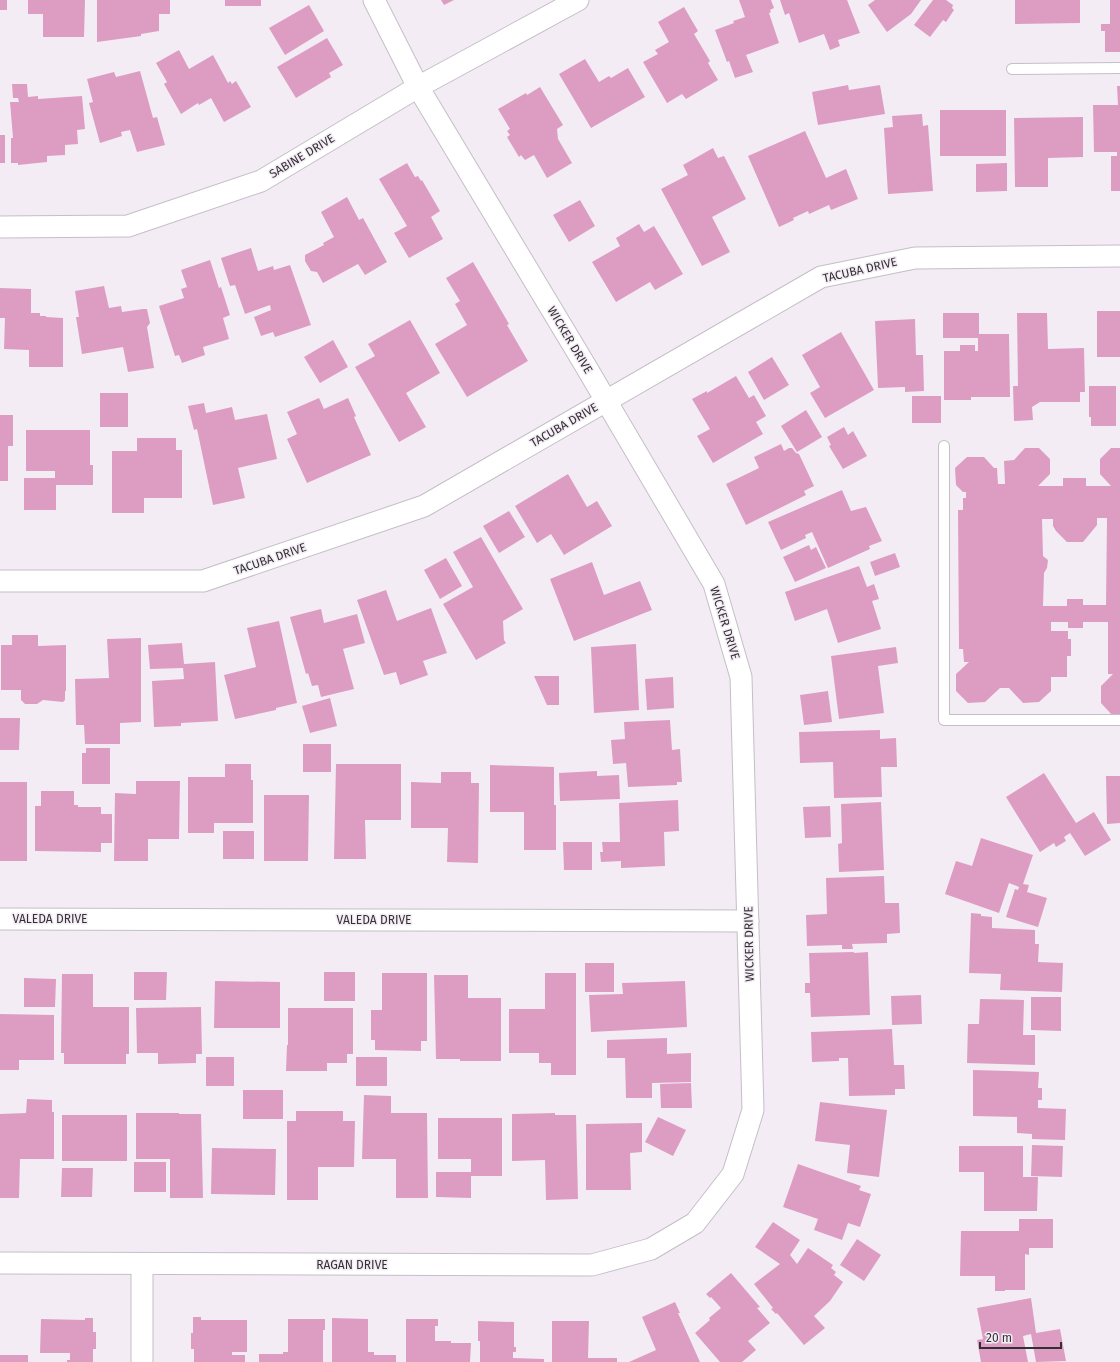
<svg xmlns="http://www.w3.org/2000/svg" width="1120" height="1362" font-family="'Fira Sans',sans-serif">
	<rect width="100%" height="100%" fill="#f3ecf5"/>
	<!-- building -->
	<g fill="#dd9dc3" fill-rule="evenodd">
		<rect x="0" y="0" width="7" height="10"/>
		<path d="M28,0H85L84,37H43V14H28Z"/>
		<path d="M97,0H170V14H159V31L141,34V36L97,42Z"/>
		<rect x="225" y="0" width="36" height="6"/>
		<path d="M441,0H454L444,5Z"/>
		<path d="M739,0H771L774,8L770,10L771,12L769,13L779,43L746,55L753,72L735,78L729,61L727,62L715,30L734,23L733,21L745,17Z"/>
		<path d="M780,0H847L860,33L838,40L840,46L830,50L824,34L799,43L789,13L785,15Z"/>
		<path d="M875,0H921L911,14L887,32L868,5Z"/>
		<path d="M933,0H946L953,5L952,8L954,10L946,22L943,20L930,37L914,25Z"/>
		<path d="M1015,0H1080V23L1015,24Z"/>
		<path d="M1110,0H1120V52H1105V31H1101V24H1110Z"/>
		<path d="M309,5L324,31L285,55L269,28Z"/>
		<path d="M684,7L698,31L694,34L710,61L708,63L718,80L686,99L682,94L667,103L643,62L658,54L655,50L669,42L658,22Z"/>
		<path d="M327,38L343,65L329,73L331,77L296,98L277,67Z"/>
		<path d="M179,50L189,69L213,55L228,83L230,81L232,84L236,81L251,107L224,122L211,98L199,105L198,103L181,114L164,84L167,82L156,63Z"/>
		<path d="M585,59L599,82L609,76L611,78L628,68L645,97L591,128L559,74Z"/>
		<path d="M140,71L153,118L157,117L165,145L137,152L130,130L121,132L122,136L100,143L89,103L93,102L87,79L114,72L116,77Z"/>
		<path d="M12,84H27L28,97L38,96V99L82,96L85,129L77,130L78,144L65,145V155L47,156V162L18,165V163H11V138H13L10,102H19L18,98H13Z"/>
		<path d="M848,85L849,90L880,85L885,114L818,125L812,92Z"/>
		<path d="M1117,86H1120V191H1111V156H1117V152H1094L1093,105H1118Z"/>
		<path d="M540,87L563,125L557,129L558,139L572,163L547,178L534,155L525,160L521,155L519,157L507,137L510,135L507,131L510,129L498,109L526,93L527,95Z"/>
		<rect x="940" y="110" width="66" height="46"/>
		<path d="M922,114L923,126L928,125L933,191L888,194L884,128L893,127L892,116Z"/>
		<path d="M1083,117V157L1048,158V187H1015L1014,118Z"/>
		<path d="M805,131L826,178L846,169L858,199L831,210L829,205L809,214L808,211L793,218L794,220L779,227L748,156Z"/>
		<rect x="0" y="135" width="5" height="28"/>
		<path d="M713,148L718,158L724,156L746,199L712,217L730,252L702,266L661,189L688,175L683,165Z"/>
		<path d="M407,163L415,177L418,176L421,181L422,180L440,211L431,217L443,239L409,258L394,233L407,226L379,179Z"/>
		<path d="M1007,163V191L976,192V164Z"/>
		<path d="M347,197L359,220L363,218L387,262L365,275L358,264L323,283L317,272L311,271L305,261V255L324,245L323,243L334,237L321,212Z"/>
		<path d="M580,200L595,226L569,242L553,215Z"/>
		<path d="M639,224L644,232L654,226L683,274L655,290L650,282L616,302L592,262L620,246L616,238Z"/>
		<path d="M251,248L258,271L273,266L274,270L290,265L311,325L275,337L273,332L261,336L254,317L271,310L270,305L245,314L235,285L230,286L221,258Z"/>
		<path d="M210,260L219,288L221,287L230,315L223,318L229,339L203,347L205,355L182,363L179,355L175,356L159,306L184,298L181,289L187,287L181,270Z"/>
		<path d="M473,262L509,324L507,325L528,361L467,397L435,344L467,325L455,304L460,301L446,278Z"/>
		<path d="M104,286L109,308L121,306L122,312L143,309H147L150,323L147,327L154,368L128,372L123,347L82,354L76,317H79L75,291Z"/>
		<path d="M0,288L31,289V313H40V316H46V317L63,318V367H29V350L4,349L5,318H0Z"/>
		<rect x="1097" y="311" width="23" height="46"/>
		<path d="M943,313H979V334H1009L1010,397H971V400H944V351H960V345H975V351H978V338H943Z"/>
		<path d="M1017,313H1047L1048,349L1084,348L1085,392H1080V402H1040L1032,407L1033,420L1014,421L1013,386H1018Z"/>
		<path d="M915,319L916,355H923L924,391L905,392V387L878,388L875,321Z"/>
		<path d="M410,320L440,373L406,393L426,427L399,442L355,367L375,356L368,344Z"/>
		<path d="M841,332L874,390L825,418L810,393L820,387L802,355Z"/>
		<path d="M333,340L348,367L320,383L304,357Z"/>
		<path d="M772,357L789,385L764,400L748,372Z"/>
		<path d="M736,376L749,398L754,395L766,416L756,422L763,434L713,463L697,436L710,429L692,399L707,391V393Z"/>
		<path d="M1089,386H1116V426H1091V417H1089Z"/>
		<rect x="100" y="393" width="28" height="34"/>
		<rect x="912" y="396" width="29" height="27"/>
		<path d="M319,398L324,409L348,398L356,416L354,417L371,455L307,483L287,439L297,434L287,412Z"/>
		<path d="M204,403L206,413L232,407L235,420L267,414L277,459L238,468L245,498L213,505L197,429L194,430L188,406Z"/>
		<path d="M806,410L822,437L797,452L781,426Z"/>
		<path d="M0,415H13V446H8V481H0Z"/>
		<path d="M844,427L848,435L853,431L867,456L843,469L829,446L831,445L827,437Z"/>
		<path d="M26,430H90V465H93V485H56V510H24V478H55V471H26Z"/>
		<path d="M137,438H176V450H182V498H144V513H112V451H137Z"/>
		<path d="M781,444L784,451L789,448H792L796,453L799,454L814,486L804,491L806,495L746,525L726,484L759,468L754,457Z"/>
		<path d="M1025,448H1039L1050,459V474L1038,486H1063V478H1086V486H1111L1100,474V459L1111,448H1120V715H1112L1101,703V686L1113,674H1108V622H1083V628H1068V622H1051V631H1068V639H1071V656H1067V677H1051V691L1039,702L1023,703L1009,688H1000L985,702L968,703L956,691V674L969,662H964L963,649H959L958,510H963V498H966V492H963L956,485L955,468L967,457H984L994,468H997L998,484H1005L1004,461L1014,460ZM1097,518H1107L1106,605H1083V599H1067V606H1043L1044,573L1047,568L1048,560L1043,556L1042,519H1053V526L1056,531L1067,542H1083L1097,525Z"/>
		<path d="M568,474L587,507L597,501L612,526L564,555L551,534L537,543L515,506Z"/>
		<path d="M842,490L851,511L866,507L882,541L869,546L870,549L828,568L812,532L805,535L806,538L781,550L768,522Z"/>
		<path d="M509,511L525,537L499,553L483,526Z"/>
		<path d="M481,537L523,609L503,621L504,640L506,643L476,660L443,604L473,587L453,552Z"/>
		<path d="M809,545L811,550L816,547L826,568L795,582L783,557Z"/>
		<path d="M895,553L900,567L875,576L870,562Z"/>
		<path d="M446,558L462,586L440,599L424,570Z"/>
		<path d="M592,562L604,595L640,581L652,610L574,641L550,579Z"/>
		<path d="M859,566L867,587L874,584L879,599L872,601L881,629L838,643L827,609L795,621L785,592Z"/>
		<path d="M386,590L397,621L431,608L447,653L423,661L428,675L400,685L396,672L384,675L357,600Z"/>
		<path d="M321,609L324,623L357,614L365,643L343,649L354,689L321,697L318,685L312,686L308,673L306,674L290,617Z"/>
		<path d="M279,621L297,703L276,708V710L235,719L224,675L256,667L247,628Z"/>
		<path d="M12,635H38V646L66,645V691H65V700L63,702L43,700L37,704H25L21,700V690H1V645H12Z"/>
		<path d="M141,638V722L120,723V744H85L84,725H76L75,679L109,678L107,639Z"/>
		<path d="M182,643L184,664L215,662L218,721L181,723V726L154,727L152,681L184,679L183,668L150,669L148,645Z"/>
		<path d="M636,644L639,710L594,713L591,647Z"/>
		<path d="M896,647L898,663L878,666L884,713L839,719L831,656Z"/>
		<path d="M534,676H559V705H547Z"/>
		<path d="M673,677L674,708L647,710L645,679Z"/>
		<path d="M828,691L832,722L804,725L800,695Z"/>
		<path d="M330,698L337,726L310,733L302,706Z"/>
		<path d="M0,718H20L19,750H0Z"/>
		<path d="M670,720L672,750L680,749L682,782H677V785L628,787L626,763L613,764L611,740L625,739L624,722Z"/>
		<path d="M880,730V739L896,738L897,767H881L882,797L834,798L833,762L800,763L799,732Z"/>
		<rect x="303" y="744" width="28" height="28"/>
		<path d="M86,748H110V784H82V753H86Z"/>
		<path d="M225,764H251V780H253V823H214V833H188V777H225Z"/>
		<path d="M336,764H401V820H365L366,859H334Z"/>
		<path d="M490,765L554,767V805H556V850H524V812H490Z"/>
		<path d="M597,771V776L619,775L620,799L560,801L559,773Z"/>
		<path d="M441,772H471V783H479L478,863L447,862L448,828H411V782L441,783Z"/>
		<path d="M1044,773L1076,823L1094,812L1111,840L1085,856L1070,833L1064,837L1066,841L1056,847L1054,843L1040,852L1006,797Z"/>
		<path d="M1106,776H1120V823L1107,824Z"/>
		<path d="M136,781H180L179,839H148V861H114L115,793L136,794Z"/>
		<rect x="0" y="782" width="27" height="79"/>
		<path d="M41,791H74V805H78V807H101V814H112V843H101V852L35,851V806H41Z"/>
		<path d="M264,795H309L308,861H264Z"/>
		<path d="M678,800L679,831L664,832L665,866L621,868V861L601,862L600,852H603L602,842H620L619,803Z"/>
		<path d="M881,802L884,870L839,872L838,844L842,843L841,804Z"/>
		<path d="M830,806L831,837L805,838L803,807Z"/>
		<rect x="223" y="831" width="31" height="28"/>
		<path d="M981,838L1033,855L1023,884L1029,885L1027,892L1047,898L1038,927L1006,917L1015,889L1018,890L1019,887L1009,883L999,913L945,894L956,861L972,866Z"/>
		<path d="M563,842H592V870H564Z"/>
		<path d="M884,876L885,903H899L900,933L887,934V943L852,944L853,949H842V945L807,946L806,915L827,914L826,878Z"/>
		<path d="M971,913L981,914V916L992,917V928L1035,930V944H1039L1038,962L1063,963L1062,992L1000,990L1001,974L969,973Z"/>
		<path d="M854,952V953L868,952L870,1015L811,1017L810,993H805V983H810L809,953Z"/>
		<rect x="585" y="963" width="29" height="29"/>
		<path d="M134,972H167L166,1000H134Z"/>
		<rect x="324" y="972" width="31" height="29"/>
		<path d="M382,973H427V1041H421V1051L375,1050V1040H371V1010H382Z"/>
		<path d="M545,973H576V1075H551V1063H539V1053H509V1009H545Z"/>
		<path d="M62,974H93V1007H129V1054H126V1064H64V1053H61Z"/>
		<path d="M434,975H468V998H501V1061H460V1059H436Z"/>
		<path d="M24,978L56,979L55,1007H24Z"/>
		<path d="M215,981L280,982V1028H214Z"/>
		<path d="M685,981L687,1027L591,1032L589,995L623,994L622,983Z"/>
		<path d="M921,995L922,1024L892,1025L891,996Z"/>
		<path d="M1031,997H1061V1031L1031,1030Z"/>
		<path d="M980,999L1024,1000L1023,1035H1035V1065L967,1063L968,1024H979Z"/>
		<path d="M201,1007L202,1054H196V1063L158,1064V1053H137L136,1008Z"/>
		<path d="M288,1008H353V1054H347V1063H327V1071H286L287,1045H288Z"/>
		<path d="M0,1014L54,1015V1060H19V1070H0Z"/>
		<path d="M892,1029L894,1065H904L905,1089H895V1095L849,1096L848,1058H839V1061L812,1062L811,1032Z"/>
		<path d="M667,1038V1054L691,1053V1082L652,1083V1098H626L625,1058H607V1040Z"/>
		<rect x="206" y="1057" width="28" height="29"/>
		<rect x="356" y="1057" width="31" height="29"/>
		<path d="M973,1070L1039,1072L1038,1088H1042V1100H1038V1108L1066,1109L1065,1140L1032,1139V1134L1017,1133V1117L973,1116Z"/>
		<path d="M691,1083L692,1108H661L660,1084Z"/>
		<rect x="243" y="1090" width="40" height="29"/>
		<path d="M364,1095L391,1096V1113H427L428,1198H396V1159H362Z"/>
		<path d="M27,1099L52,1100V1112H54V1159H20L19,1198H0V1114L26,1113Z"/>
		<path d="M820,1102L887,1110L879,1177L847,1173L850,1145L815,1141Z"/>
		<path d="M296,1111H343V1121H355L354,1167H318V1200H287V1121H296Z"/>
		<path d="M136,1113H179V1114H201L203,1198H170V1159H136Z"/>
		<path d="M555,1113V1115H576L578,1199L546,1200L545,1160L512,1161V1114Z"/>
		<rect x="62" y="1115" width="65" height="46"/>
		<path d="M658,1117L686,1130L673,1156L645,1142Z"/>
		<path d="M438,1118H502V1176H471V1198L436,1197V1172H471V1159H438Z"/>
		<path d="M642,1123V1152L630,1153L631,1190H586V1124Z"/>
		<path d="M1032,1145L1063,1146L1062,1177L1031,1176Z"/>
		<path d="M959,1146H1023V1177H1038L1037,1211H984V1172H959Z"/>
		<path d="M212,1148L276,1149L275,1195L211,1194Z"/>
		<rect x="134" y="1162" width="32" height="30"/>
		<path d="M798,1164L861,1186L859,1190L871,1194L860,1227L848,1223L842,1240L814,1230L818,1219L783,1207Z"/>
		<path d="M62,1168H93L92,1197H61Z"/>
		<path d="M1019,1219H1053V1248H1029V1255L1025,1254V1290H1005V1291H995V1276H960L961,1231H1019Z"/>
		<path d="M773,1222L800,1240L790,1255L797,1264L808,1248L833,1265L831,1268L836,1272L834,1275L843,1282L830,1301L814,1316L825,1328L804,1345L777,1313L776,1314L771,1309L773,1308L754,1284L780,1264L755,1247Z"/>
		<path d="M857,1239L881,1255L864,1281L840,1265Z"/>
		<path d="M731,1273L760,1307L757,1308L770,1323L748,1341L756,1350L742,1362H720L695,1333L710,1320L709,1318L721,1308L711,1297L710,1298L706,1294Z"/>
		<path d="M1031,1298L1036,1333L1060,1329L1066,1361L1036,1362L1031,1334L1023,1336L1028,1362H981L977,1340L983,1339L977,1308Z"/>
		<path d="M675,1302L680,1313H678L700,1362H629L656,1350L642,1317Z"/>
		<path d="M193,1317H201V1320H247V1352H232V1355H245V1362H194V1349H191V1333H193Z"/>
		<path d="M85,1318H93V1332H96V1349H93V1362H67V1360H70V1353H40L41,1319L85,1320Z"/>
		<path d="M332,1318L368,1319V1352H374V1355H396V1362H332Z"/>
		<path d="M288,1319H325V1330H323V1362H259V1354H283V1352H288Z"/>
		<path d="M406,1319H438V1326H435V1341H451V1343H471L470,1362H406Z"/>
		<path d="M478,1321L514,1322V1347H516V1352H513V1358L544,1359V1362H480V1341H478Z"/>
		<path d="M552,1321H589L588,1358H617V1362H552Z"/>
		<rect x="0" y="1355" width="28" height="7"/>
	</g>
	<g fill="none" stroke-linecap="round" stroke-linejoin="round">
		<!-- lane casing -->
		<g stroke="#c5bec7" stroke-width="12">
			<g id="lane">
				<path d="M1012,69L1120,68"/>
				<path d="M944,446V720H1120"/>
			</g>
		</g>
		<!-- street casing -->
		<g stroke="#c5bec7" stroke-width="23">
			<g id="street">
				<path d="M0,227L128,226L261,181L418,87L578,0"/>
				<path d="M0,581H203L424,506L821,277L915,258L1120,256"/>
				<path d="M0,919L748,921"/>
				<path d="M0,1263L592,1265L651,1249L695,1223L733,1174L753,1110L741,677L714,584L585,365L418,87L374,0"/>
				<path d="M142,1264V1362"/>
			</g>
		</g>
		<!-- lane -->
		<use href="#lane" stroke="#fff" stroke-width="10"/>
		<!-- street -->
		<use href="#street" stroke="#fff" stroke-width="21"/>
	</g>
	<g text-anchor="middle" stroke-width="3" stroke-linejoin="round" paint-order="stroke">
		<!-- street labels -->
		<g font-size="12" fill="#333033" stroke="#f3ecf5">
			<text transform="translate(302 156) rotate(-31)" y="4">SABINE DRIVE</text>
			<text transform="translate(860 270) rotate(-13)" y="4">TACUBA DRIVE</text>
			<text transform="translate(570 340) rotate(59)" y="4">WICKER DRIVE</text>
			<text transform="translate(564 425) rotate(-30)" y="4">TACUBA DRIVE</text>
			<text transform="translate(270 559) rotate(-19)" y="4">TACUBA DRIVE</text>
			<text transform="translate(725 623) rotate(73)" y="4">WICKER DRIVE</text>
			<text x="50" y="923">VALEDA DRIVE</text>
			<text x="374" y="924">VALEDA DRIVE</text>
			<text transform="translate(749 944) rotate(-91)" y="4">WICKER DRIVE</text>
			<text x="352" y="1269">RAGAN DRIVE</text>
		</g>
	</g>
	<!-- scale -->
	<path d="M980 1342v6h81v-6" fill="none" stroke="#333033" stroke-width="2"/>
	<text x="986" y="1342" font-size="12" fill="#333033" stroke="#f3ecf5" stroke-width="3" paint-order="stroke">20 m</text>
</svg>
